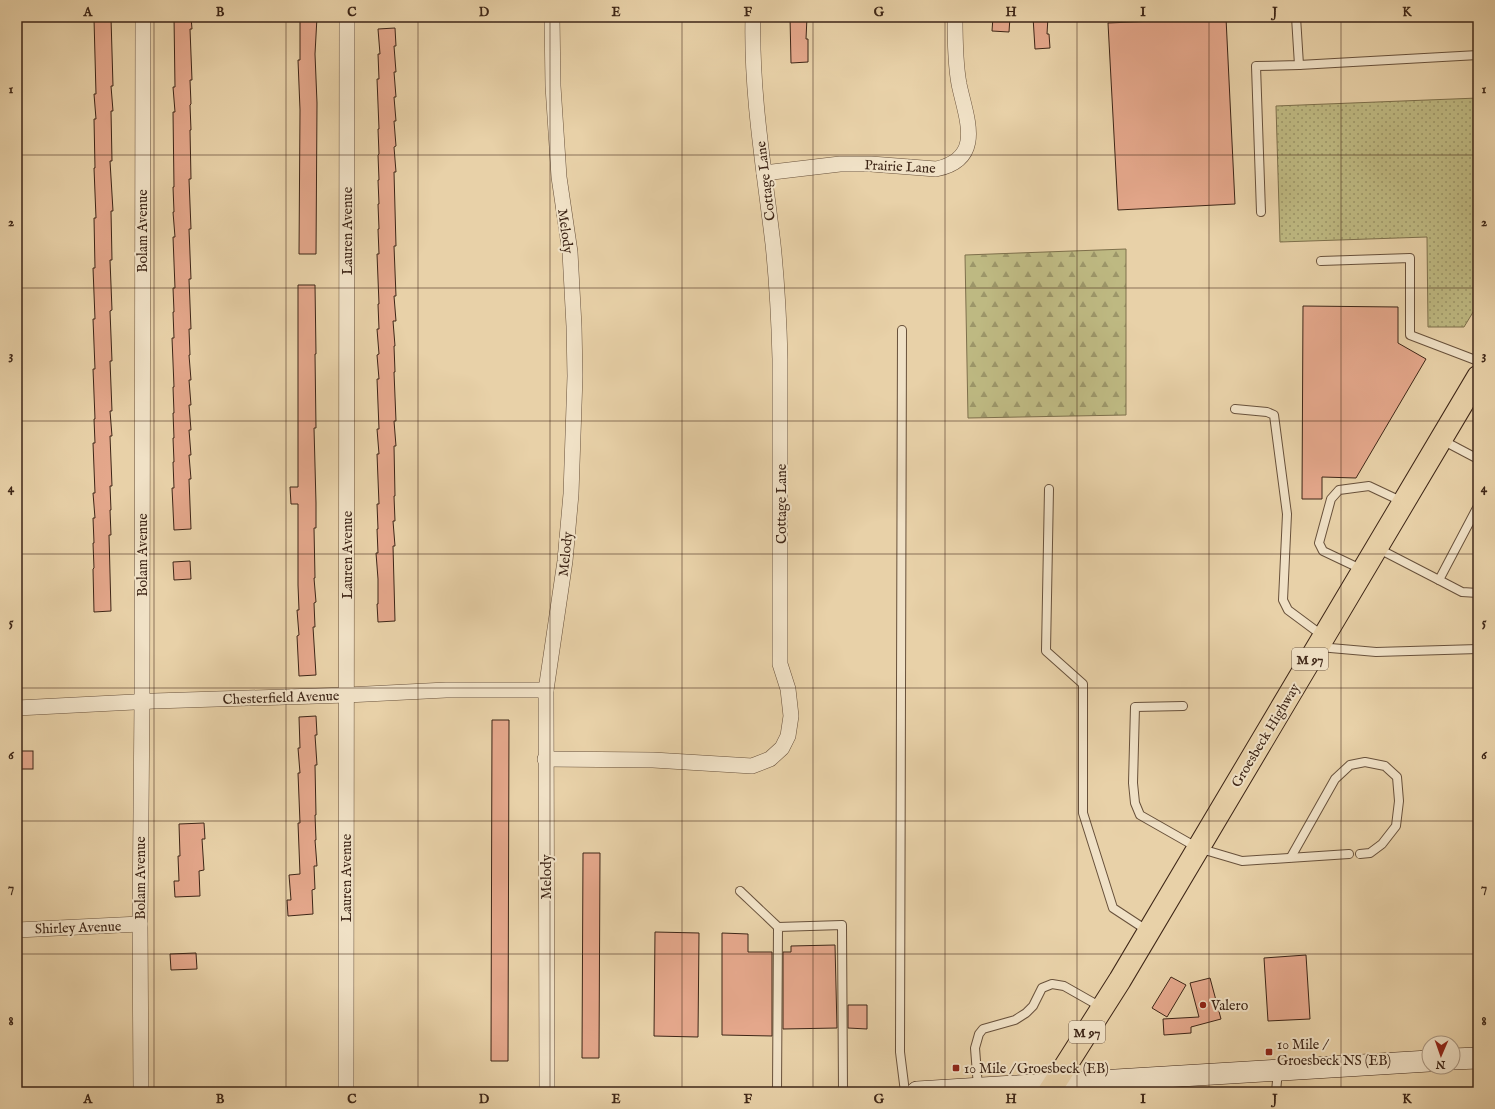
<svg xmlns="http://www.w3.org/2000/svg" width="1495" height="1109" font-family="'IM FELL English',serif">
	<defs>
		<pattern id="grass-dots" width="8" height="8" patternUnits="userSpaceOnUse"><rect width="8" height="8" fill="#beb982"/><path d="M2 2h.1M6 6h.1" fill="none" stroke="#9c9669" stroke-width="1.8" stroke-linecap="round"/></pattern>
		<pattern id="forest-firs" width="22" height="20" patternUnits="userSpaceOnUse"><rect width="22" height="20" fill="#beb982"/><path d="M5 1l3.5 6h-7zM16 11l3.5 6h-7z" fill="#9c9669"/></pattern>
	</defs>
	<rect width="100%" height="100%" fill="#e8d1a8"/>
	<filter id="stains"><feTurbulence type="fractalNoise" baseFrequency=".005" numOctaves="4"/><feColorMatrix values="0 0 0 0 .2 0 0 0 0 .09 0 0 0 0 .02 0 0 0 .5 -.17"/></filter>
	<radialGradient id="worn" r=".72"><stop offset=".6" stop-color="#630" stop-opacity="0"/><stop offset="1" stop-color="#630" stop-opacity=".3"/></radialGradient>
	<!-- grass -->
	<path fill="url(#grass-dots)" stroke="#7e704c" d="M1478,98V304L1464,327H1428L1427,237L1280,242L1276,106Z"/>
	<!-- forest -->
	<path fill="url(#forest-firs)" stroke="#7e704c" d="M1126,249V415L968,418L965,255Z"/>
	<!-- building -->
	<g fill="#e4a78b" stroke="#3e2617">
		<path d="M174,17H191L192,29H190L192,80H190L191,104L190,105L191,130H190L191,179H189L191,229H189L191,279H189L191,329H189L190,355H189L191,380H189L191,405H189L191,430H189L191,455H189L191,479H189L191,529L174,530L172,488H174L173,462H174L173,438H174L173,413H174L173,387H174L172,338H174L173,312H174L173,288H175L173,237H175L173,212H174L173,187H174L173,112H175L173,87H175Z"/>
		<path d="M300,17H317L315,54L317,103L316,254H299L300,110L298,60H300Z"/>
		<path d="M790,17H807L806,39H808V62L791,63Z"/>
		<path d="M993,17H1010L1009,32L992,31Z"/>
		<path d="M1033,17H1048L1047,34H1049L1050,48L1035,49Z"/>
		<path d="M111,18L113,86H111L113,111H111L112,161H110L113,211H111L112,260H110L112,310L110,311L112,361H110L112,411H110L112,436H110L112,486H110L111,510H110L111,535H109L111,611L94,612L93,569L94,568L93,543H94L93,518H95L93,493H95L93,443H95L94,419H95L93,369H95L93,319H95L93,268H95L94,218H96L94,168H95L94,119H96L94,94H96L94,19Z"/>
		<path d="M1226,18L1235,204L1118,210L1108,23Z"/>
		<path d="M395,28L396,46H394L396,72H394L396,97H394L396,121H394L396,146L394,147L396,172H394L396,246H394L396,296H394L396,321H393L395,346H394L395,372H394L396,421H394L396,446H394L395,496H394L395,521H393L395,546H393L395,621L378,622L377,604H378V579L376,553H378L377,529H378L377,504H379L377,454H379L377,429H379L377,379H379L377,355L379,354L377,329H379L378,304H379L377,254H379L378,229H379L378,204H379L378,180H379L378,155L379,154L378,129H379L377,79H379L378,54H380L378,29Z"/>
		<path d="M298,285H315L316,354H315L316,428H314L316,503V528H314L315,578H314L316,602L314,603L315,627H313L316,675L299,676L297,636L299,635L297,610H299L298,585V504H291L290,487H298Z"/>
		<path d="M1303,306L1398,307V343L1426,359L1356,478L1322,477V499H1302Z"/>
		<path d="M190,561L191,579L174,580L173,562Z"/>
		<path d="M316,716L317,735H315L317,765H315L316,815H315L316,840H315L317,866H314L315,889L312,890L313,914L288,916L287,900H291L289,875L300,874L298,823H300L298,773H300L298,748H300L299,717Z"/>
		<path d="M492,720H509L508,1061H491Z"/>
		<rect x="17" y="751" width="16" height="18"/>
		<path d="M204,823L205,839H202L204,870L199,871L200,896L175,897L174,881H179L178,856H180L179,824Z"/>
		<path d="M583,853H600L599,1058H582Z"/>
		<path d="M655,932L699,933L698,1037L654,1036Z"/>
		<path d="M722,933L748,934V952H772V1036L722,1035Z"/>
		<path d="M835,945L837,1028L783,1029V952H791V946Z"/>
		<path d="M196,953L197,969L171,970L170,954Z"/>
		<path d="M1306,955L1310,1019L1268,1021L1264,958Z"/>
		<path d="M1171,977L1186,985L1167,1017L1152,1008Z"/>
		<path d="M1210,978L1221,1019L1191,1027V1033L1164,1035L1163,1019L1199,1017L1190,983Z"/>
		<path d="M848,1005H867V1029L848,1028Z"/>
	</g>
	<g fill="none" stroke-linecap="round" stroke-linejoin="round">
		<!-- service casing -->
		<g stroke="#68513b" stroke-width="10">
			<g id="service">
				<path d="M1299,65L1478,55"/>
				<path d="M1261,212L1256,66L1299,65L1296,17"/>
				<path d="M1321,261L1410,258V335L1478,361"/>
				<path d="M902,330L900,1052L905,1092"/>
				<path d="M1235,409L1267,412L1274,415L1287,514L1283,600L1288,610L1323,636"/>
				<path d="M1442,440L1478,459"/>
				<path d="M1049,489L1046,651L1083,684V813L1113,908L1148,931"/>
				<path d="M1377,548L1439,580L1478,506"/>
				<path d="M1363,570L1323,551L1319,543L1331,499L1339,490L1369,486L1403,502"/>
				<path d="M1439,580L1462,592L1478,593"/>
				<path d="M1319,647L1376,652L1478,649"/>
				<path d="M1183,706L1135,707L1133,783L1135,803L1140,815L1198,848L1242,861L1349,854"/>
				<path d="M1291,857L1335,779L1350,765L1365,762L1385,766L1397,777L1399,801L1396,826L1382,844L1370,853L1360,854"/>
				<path d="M740,891L778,927"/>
				<path d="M978,1087L975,1048L979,1034L983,1029L1015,1020L1026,1013L1033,1006L1042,988L1052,984L1064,986L1101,1007"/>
				<path d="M777,1092L778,927L842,925L843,1092"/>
				<path d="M1276,1092L1278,1070"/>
				<path d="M1477,1092L1478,1087"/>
			</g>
		</g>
		<!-- minor casing -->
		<g stroke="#68513b" stroke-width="16">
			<g id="minor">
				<path d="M764,173L840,164H871L936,169C985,159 966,118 959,84C955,62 955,39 955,17"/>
				<path d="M17,708L154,701L347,695L446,690H546"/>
				<path d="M545,759L653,760L752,766L770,759L782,748L788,736L791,716L788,689L780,664V359C779,320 777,282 773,244C764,168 751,93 753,17"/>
				<path d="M17,930L140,924"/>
				<path d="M141,1092L140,924L142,702L143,17"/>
				<path d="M346,1092L347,17"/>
				<path d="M547,1092L546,690L565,561L571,494L575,376L574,326L570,252L559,177L553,86L552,17"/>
			</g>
		</g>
		<!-- secondary casing -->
		<g stroke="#3e2617" stroke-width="22">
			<g id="secondary">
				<path d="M1453,1059L1478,1058"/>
				<path d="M917,1092L1429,1061"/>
			</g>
		</g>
		<!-- primary casing -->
		<g stroke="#3e2617" stroke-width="24">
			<path id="primary" d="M1049,1092L1120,980L1478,377"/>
		</g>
		<!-- service -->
		<use href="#service" stroke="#f0e1c6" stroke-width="8"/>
		<!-- minor -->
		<use href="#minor" stroke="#f0e1c6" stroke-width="15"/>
		<!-- secondary -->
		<use href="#secondary" stroke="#f0e1c6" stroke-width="21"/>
		<!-- primary -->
		<use href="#primary" stroke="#e8d1a8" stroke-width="22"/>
	</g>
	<!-- grid -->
	<path fill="none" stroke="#3e2617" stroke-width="1" stroke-opacity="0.55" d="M154,17V1092M286,17V1092M418,17V1092M550,17V1092M682,17V1092M813,17V1092M945,17V1092M1077,17V1092M1209,17V1092M1341,17V1092M17,155H1478M17,288H1478M17,421H1478M17,554H1478M17,688H1478M17,821H1478M17,954H1478"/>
	<!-- markers -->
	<g fill="#8f2418" stroke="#f0e1c6" stroke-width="1.5">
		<circle cx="1203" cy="1005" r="4"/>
		<rect x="1265" y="1048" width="8" height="8" rx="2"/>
		<rect x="952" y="1064" width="8" height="8" rx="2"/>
	</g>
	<g text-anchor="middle" stroke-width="4" stroke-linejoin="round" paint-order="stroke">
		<!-- shield labels -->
		<g fill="#f0e1c6" stroke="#735e4c" stroke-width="1">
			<rect x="1292" y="648" width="36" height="22" rx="3"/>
			<rect x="1069" y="1021" width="36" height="22" rx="3"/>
		</g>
		<g font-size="13" font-weight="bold" fill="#3e2617">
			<text x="1310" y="664">M 97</text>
			<text x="1087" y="1037">M 97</text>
		</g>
		<!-- street labels -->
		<g font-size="14" fill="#3e2617" stroke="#f0e1c6">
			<text transform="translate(900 166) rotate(3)" y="5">Prairie Lane</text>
			<text transform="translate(765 181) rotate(-97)" y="5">Cottage Lane</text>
			<text transform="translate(142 231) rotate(-90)" y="5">Bolam Avenue</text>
			<text transform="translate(347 231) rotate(-90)" y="5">Lauren Avenue</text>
			<text transform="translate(566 231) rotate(82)" y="5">Melody</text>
			<text transform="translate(781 504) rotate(-90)" y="5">Cottage Lane</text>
			<text transform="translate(565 554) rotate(-84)" y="5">Melody</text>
			<text transform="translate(142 555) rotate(-90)" y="5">Bolam Avenue</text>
			<text transform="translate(347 555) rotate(-90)" y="5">Lauren Avenue</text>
			<text transform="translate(281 697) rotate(-2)" y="5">Chesterfield Avenue</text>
			<text transform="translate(1265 735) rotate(-59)" y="5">Groesbeck Highway</text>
			<text transform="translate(546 877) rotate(-90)" y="5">Melody</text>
			<text transform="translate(140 878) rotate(-90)" y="5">Bolam Avenue</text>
			<text transform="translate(346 878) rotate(-90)" y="5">Lauren Avenue</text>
			<text transform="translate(78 927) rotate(-2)" y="5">Shirley Avenue</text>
		</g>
		<!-- poi labels -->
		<g font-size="14" fill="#3e2617" stroke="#f0e1c6" text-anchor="start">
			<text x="1211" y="1010">Valero</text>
			<text x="1277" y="1049">10 Mile /<tspan x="1277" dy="16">Groesbeck NS (EB)</tspan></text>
			<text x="964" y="1073">10 Mile / Groesbeck (EB)</text>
		</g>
	</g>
	<!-- margin -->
	<rect width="1495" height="1109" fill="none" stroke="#e8d1a8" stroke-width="44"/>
	<!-- north arrow -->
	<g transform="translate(1441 1055) rotate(182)"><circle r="19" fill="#f0e1c6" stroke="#a99680"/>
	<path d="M0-3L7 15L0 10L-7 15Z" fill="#8f2418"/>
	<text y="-6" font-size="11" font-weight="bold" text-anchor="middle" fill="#3e2617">N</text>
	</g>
	<rect x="22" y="22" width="1451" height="1065" fill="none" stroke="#3e2617" stroke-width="1.5"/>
	<g font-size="13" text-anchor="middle" font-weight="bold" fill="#3e2617">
		<text x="88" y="16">A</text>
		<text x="220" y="16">B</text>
		<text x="352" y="16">C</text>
		<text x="484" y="16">D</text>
		<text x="616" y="16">E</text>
		<text x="748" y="16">F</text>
		<text x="879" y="16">G</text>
		<text x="1011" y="16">H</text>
		<text x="1143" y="16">I</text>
		<text x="1275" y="16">J</text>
		<text x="1407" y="16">K</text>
		<text x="11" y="93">1</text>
		<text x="1484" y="93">1</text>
		<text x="11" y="226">2</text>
		<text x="1484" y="226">2</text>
		<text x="11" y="359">3</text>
		<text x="1484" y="359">3</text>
		<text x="11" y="492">4</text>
		<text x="1484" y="492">4</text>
		<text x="11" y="626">5</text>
		<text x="1484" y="626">5</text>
		<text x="11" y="759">6</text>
		<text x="1484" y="759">6</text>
		<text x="11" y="892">7</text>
		<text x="1484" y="892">7</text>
		<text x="11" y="1025">8</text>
		<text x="1484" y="1025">8</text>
		<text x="88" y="1103">A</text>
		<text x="220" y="1103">B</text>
		<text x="352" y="1103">C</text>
		<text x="484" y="1103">D</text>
		<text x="616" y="1103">E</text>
		<text x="748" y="1103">F</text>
		<text x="879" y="1103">G</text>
		<text x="1011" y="1103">H</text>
		<text x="1143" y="1103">I</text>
		<text x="1275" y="1103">J</text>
		<text x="1407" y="1103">K</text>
	</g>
	<rect width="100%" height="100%" filter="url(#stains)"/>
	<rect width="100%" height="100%" fill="url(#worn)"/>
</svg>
